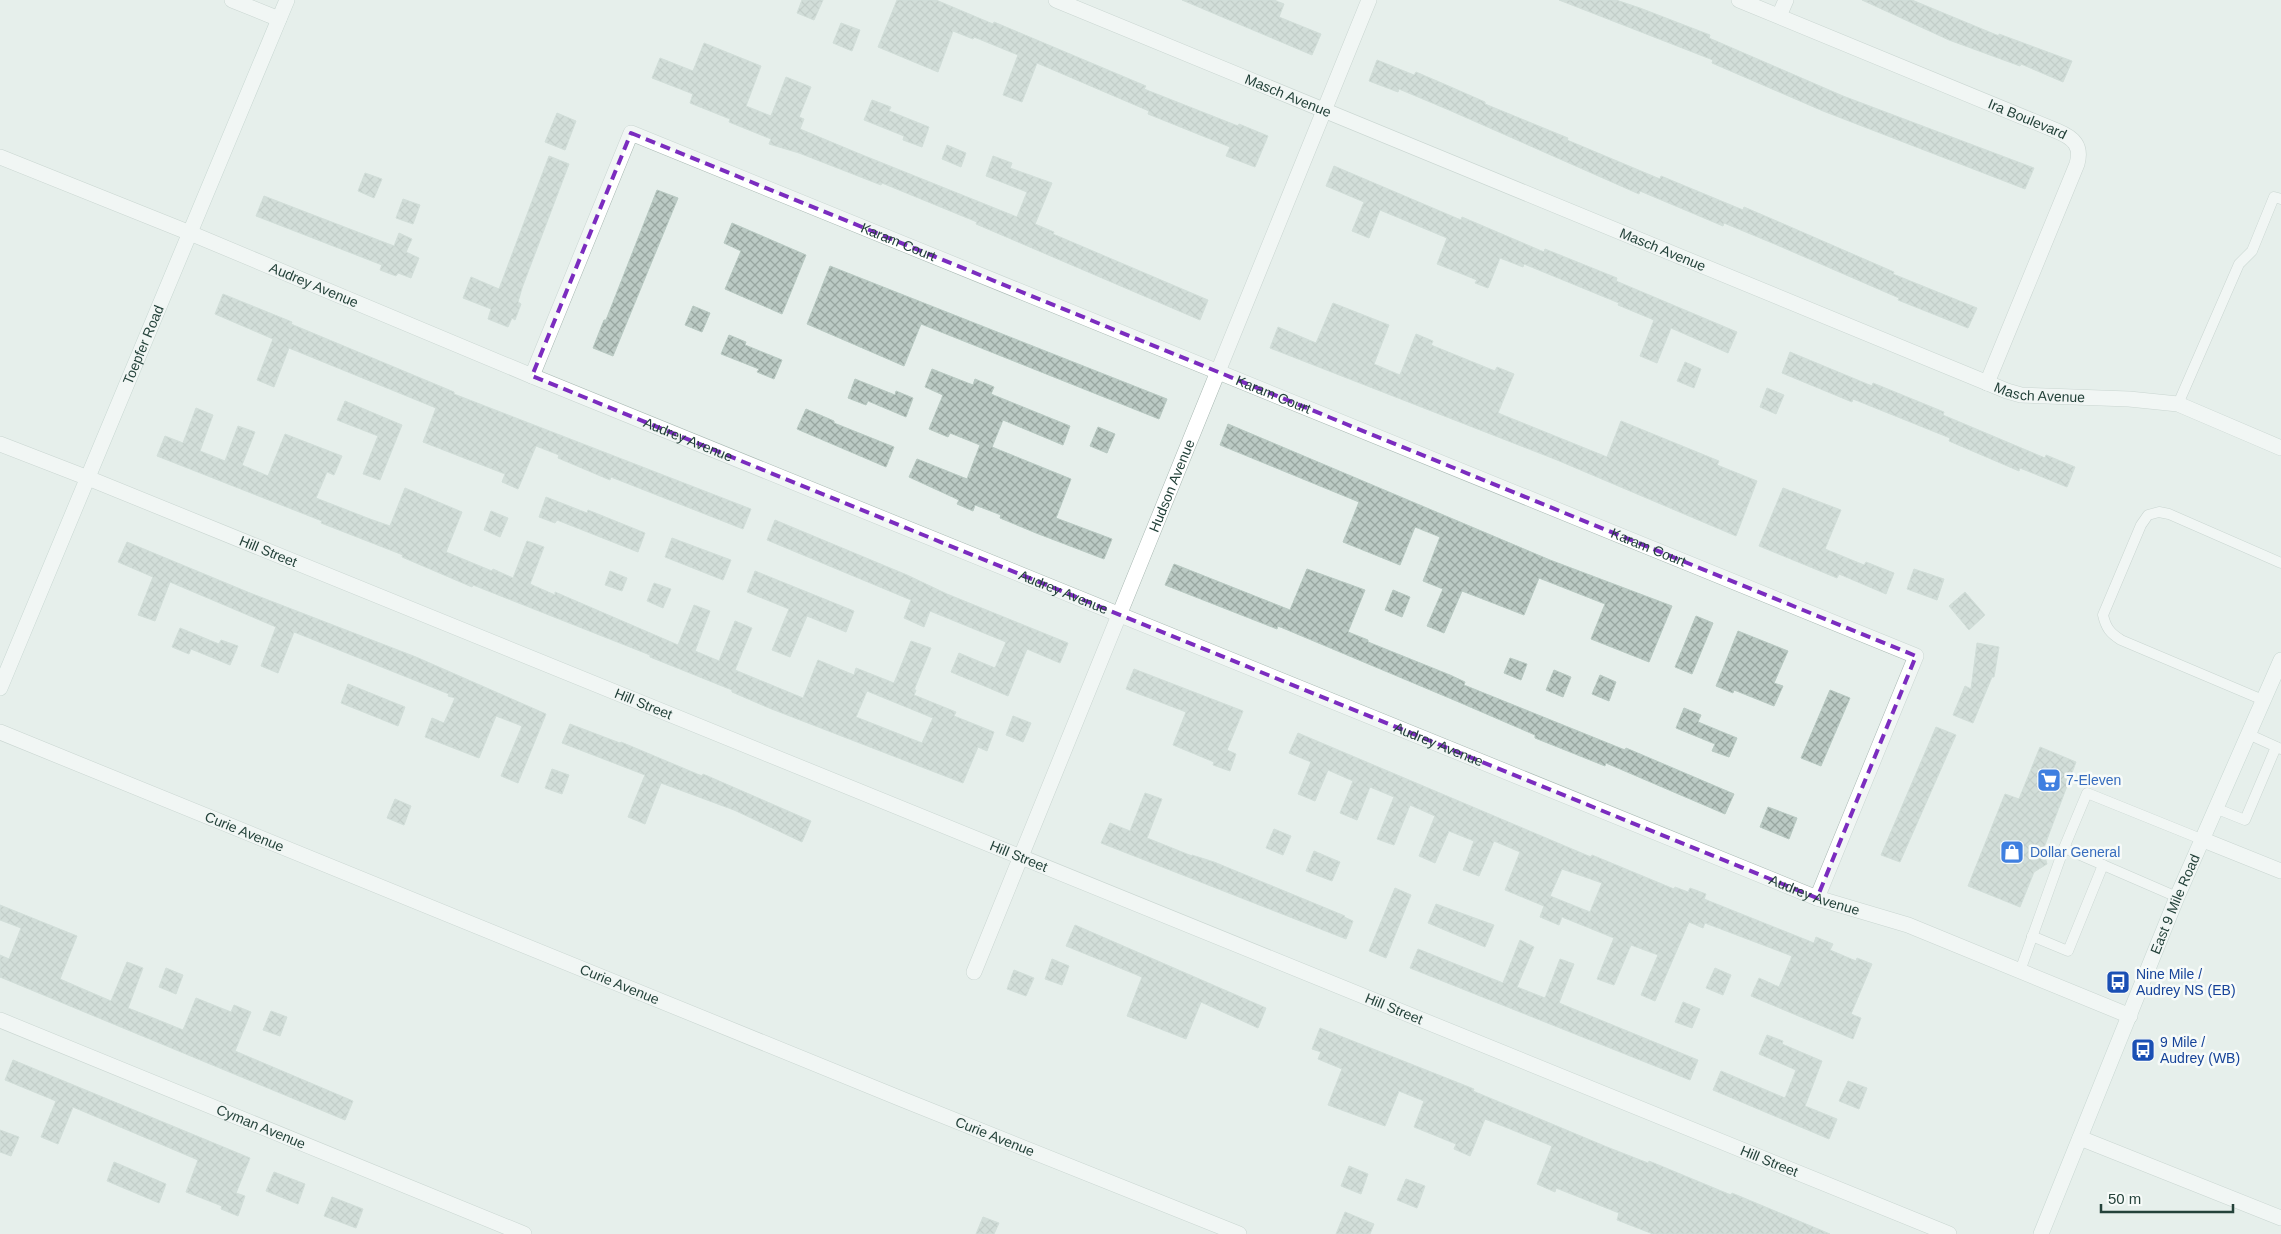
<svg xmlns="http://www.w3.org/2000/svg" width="2281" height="1234" font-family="Helvetica,sans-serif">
	<defs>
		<pattern id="building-cross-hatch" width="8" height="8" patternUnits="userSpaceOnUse" patternTransform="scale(1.25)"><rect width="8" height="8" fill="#bbcac4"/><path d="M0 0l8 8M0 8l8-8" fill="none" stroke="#98a6a0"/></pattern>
	</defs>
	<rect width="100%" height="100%" fill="#e6efeb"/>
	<!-- building -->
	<g fill="url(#building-cross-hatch)" stroke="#b8c9c2" fill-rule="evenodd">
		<path d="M802,0H823L814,20L797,13Z"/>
		<path d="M897,0H936L993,24L994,22L1146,86L1144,89L1238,126L1239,124L1268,136L1255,167L1226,156L1230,147L1148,114L1149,111L1037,63L1022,102L1003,95L1018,55L974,37L973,39L953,31L938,72L878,47Z"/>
		<path d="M1182,0H1274L1284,4L1279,17L1321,34L1312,55Z"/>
		<path d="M1559,0H1616L1640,8L1710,35L1709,38L1843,96L2034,168L2025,189L1823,111L1712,63L1713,60Z"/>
		<path d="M1862,0H1912L1999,36V34L2072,61L2063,82L2021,64L2020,66L1949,40Z"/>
		<path d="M841,23L860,30L852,51L833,43Z"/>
		<path d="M704,43L761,66L746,106L771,116L786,77L811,87L799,117L804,119L800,129L860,154L1017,217L1027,192L986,176L993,156L1012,163L1010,168L1052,183L1035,224L1054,232L1053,234L1208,300L1200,320L976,224L977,222L882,183L881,185L799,153L769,144L771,139L729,122L730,119L690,103L693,94L652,78L660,58L693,71Z"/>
		<path d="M1377,60L1414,75L1416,72L1444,84L1485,102V104L1568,138L1567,140L1660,179L1661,176L1743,210L1744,207L1772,219L1894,272L1893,274L1977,308L1968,328L1898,300L1899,298L1777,245L1724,223L1723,226L1640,191L1639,194L1449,110L1399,89L1398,92L1369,81Z"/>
		<path d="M872,100L891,107L889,111L929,127L922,147L903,140L904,136L864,120Z"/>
		<path d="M557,113L576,121L565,150L545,142Z"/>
		<path d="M947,145L966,153L961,167L942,159Z"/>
		<path d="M549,156L569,164L522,288L518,302L521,304L515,320L512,318L508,327L488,319L491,309L463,298L471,277L499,289Z"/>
		<path d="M1334,166L1461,220L1462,217L1544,252L1545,249L1617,278L1616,281L1737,332L1728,353L1671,328L1657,363L1640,356L1654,320L1618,305L1619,303L1524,264L1523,267L1500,258L1488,288L1475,283L1477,280L1437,264L1447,238L1380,210L1369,238L1352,231L1364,202L1326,186Z"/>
		<path d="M365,173L382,179L374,198L358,191Z"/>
		<path d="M657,190L678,198L613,356L593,348L604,320H606Z"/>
		<path d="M264,196L394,246L399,233L412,239L406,252L419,258L411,278L398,273L396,276L380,270L382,265L256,216Z"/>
		<path d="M403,199L420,205L413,224L396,218Z"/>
		<path d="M732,223L806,255L782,314L725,289L741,251L724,243Z"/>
		<path d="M830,266L1167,399L1159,419L921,324L904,366L807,324Z"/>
		<path d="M223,294L292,322L291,324L454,392V394L751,509L743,529L611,477L610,480L558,458L559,455L536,446L518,489L502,482L505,474L423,442L436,408L289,348L274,387L257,380L273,339L215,314Z"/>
		<path d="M1333,303L1389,325L1374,364L1400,375L1416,334L1433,341L1431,345L1495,371L1497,367L1514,374L1498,413L1607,457L1621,421L1719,461L1717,465L1757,481L1736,536L1557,460L1270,348L1278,327L1316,343Z"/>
		<path d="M693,306L710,313L702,332L685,325Z"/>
		<path d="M729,335L746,342L745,345L782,360L774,379L757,372L759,369L721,354Z"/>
		<path d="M1790,352L1872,386L1873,383L1944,412L1943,415L2045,458L2046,455L2075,467L2067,487L2020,468L2019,471L1949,441L1950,438L1853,399L1852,402L1782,373Z"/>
		<path d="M1685,362L1701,369L1694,388L1677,381Z"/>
		<path d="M932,369L973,385L975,379L994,387L991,394L1070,426L1063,445L1003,420L992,447L1071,479L1056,518L1112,539L1104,559L1036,533L1000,518L1001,515L975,505L973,511L957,504L959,500L909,477L917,459L967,479L980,445L950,433L948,437L929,429L943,395L925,387Z"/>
		<path d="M855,379L895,395L896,391L913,398L906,417L868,401L866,405L848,398Z"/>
		<path d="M1767,388L1784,395L1776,414L1760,407Z"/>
		<path d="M345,401L402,425L380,480L363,474L378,436L337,420Z"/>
		<path d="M196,408L213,415L200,451L225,461L238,426L255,432L242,465L268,476L285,434L342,456L334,475L327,472L316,498L370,519L390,526L405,488L462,512L446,552L492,571L493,569L513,578L527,541L544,547L530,584L555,595V592L678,645L694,605L710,611L695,651L719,661L735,621L752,628L735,670L803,698L818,660L854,675L856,668L894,683L911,641L931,648L914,690H916L914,695L956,712L954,716L994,732L987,751L978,747L963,783L769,708L732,692V690L650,657V655L473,585L472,587L402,557L403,555L321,523L322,521L157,456L165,436L183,443ZM867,691L933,718L922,743L856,717Z"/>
		<path d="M806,409L834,421V423L894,447L886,467L797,429Z"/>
		<path d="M1228,424L1550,560L1672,606L1649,662L1591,639L1605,604L1539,578L1524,615L1462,591L1444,633L1427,626L1443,589L1423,581L1440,537L1415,527L1400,565L1343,542L1359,502L1220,445Z"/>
		<path d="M1098,427L1115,434L1107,453L1090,446Z"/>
		<path d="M1783,488L1841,510L1825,549L1864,565L1866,562L1894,573L1886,594L1839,574L1837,578L1759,546Z"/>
		<path d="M546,497L587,513L588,510L645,533L638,552L557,520L555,523L539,517Z"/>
		<path d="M491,511L508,518L500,537L484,530Z"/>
		<path d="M775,520L907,575L947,594L1068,643L1060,663L1027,649L1008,696L951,672L959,653L995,668L1006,642L930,611L924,627L904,618L911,600L767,540Z"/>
		<path d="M672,538L731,560L723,580L665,557Z"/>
		<path d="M127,542L250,593L416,657L546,714L518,783L501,776L522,726L496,716L479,758L425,737L432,718L444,723L455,698L448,696L449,694L294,632L278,673L261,666L276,627L170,582L155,621L138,615L153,577L118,562Z"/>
		<path d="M1174,564L1290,610L1307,569L1365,590L1348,632L1368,640V642L1450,675L1465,682L1464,685L1625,750L1626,748L1734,794L1725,814L1606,763L1605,766L1535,738V735L1454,700L1278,626L1277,629L1165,585Z"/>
		<path d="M1914,569L1944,579L1937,600L1907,589Z"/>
		<path d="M610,571L627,578L622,591L605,585Z"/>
		<path d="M755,571L854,611L846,632L807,616L790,657L772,650L789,609L747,592Z"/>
		<path d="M654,583L671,589L663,608L647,601Z"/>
		<path d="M1393,590L1410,597L1402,617L1385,610Z"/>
		<path d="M1965,592L1985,615L1969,630L1949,606Z"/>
		<path d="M1696,616L1713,623L1692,674L1675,667Z"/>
		<path d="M180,628L219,644L221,640L238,646L230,665L191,649L189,654L172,647Z"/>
		<path d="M1738,631L1788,651L1774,683L1783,686L1774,706L1734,690L1733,693L1716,686Z"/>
		<path d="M1977,643L1999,647L1994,677H1992L1973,723L1953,715L1965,686L1971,689Z"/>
		<path d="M1510,658L1527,664L1521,680L1504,673Z"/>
		<path d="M1134,669L1243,711L1227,750L1236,754L1230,771L1213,765L1214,762L1173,745L1186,712L1126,689Z"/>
		<path d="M1554,670L1571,677L1563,697L1546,690Z"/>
		<path d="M1600,675L1616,682L1609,701L1592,694Z"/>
		<path d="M348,684L405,707L398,726L341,703Z"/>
		<path d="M1830,690L1850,698L1821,766L1801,758Z"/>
		<path d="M1684,708L1701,715L1698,722L1737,738L1729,757L1712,751L1715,744L1676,728Z"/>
		<path d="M1013,716L1031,723L1023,742L1006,735Z"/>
		<path d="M570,724L620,743L621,742L702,776L703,774L811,821L802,842L734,810L661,783L645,824L628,817L645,775L562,743Z"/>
		<path d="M1936,727L1956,735L1900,862L1881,855Z"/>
		<path d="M1298,733L1591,857L1592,855L1674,889L1675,887L1688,892L1690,888L1706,894L1704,899L1814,943L1816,937L1833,944L1830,950L1856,961L1857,958L1872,964L1851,1014L1861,1018L1853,1039L1751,996L1759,978L1779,987L1792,956L1705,923L1703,928L1689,922L1655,1001L1641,995L1658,955L1631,945L1614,985L1597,979L1614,938L1562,917L1559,925L1540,917L1544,906L1505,890L1520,852L1494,841L1479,876L1463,870L1474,841L1449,831L1435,863L1419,856L1435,816L1410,805L1394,845L1377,839L1394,797L1370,787L1357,820L1340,813L1353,781L1328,770L1315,801L1298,794L1311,762L1289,753ZM1562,869L1602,883L1590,912L1550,896Z"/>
		<path d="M2040,747L2076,762L2043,850L2047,864L2034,872L2020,907L1968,886L2005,794L2019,799Z"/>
		<path d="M552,769L569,775L562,794L545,788Z"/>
		<path d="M1145,793L1162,799L1147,838L1192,856V855L1214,862L1345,916L1344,917L1353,921L1346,939L1101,843L1110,823L1130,831Z"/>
		<path d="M395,799L411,806L404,825L387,818Z"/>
		<path d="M1768,807L1797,818L1789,839L1760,827Z"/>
		<path d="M1274,829L1291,836L1283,855L1266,848Z"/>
		<path d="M1314,851L1340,862L1332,881L1306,871Z"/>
		<path d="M1395,888L1411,895L1386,958L1369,951Z"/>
		<path d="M1436,904L1494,925L1485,947L1428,923Z"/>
		<path d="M0,905L77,936L60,979L83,989L111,1001L127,962L143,968L128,1008L156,1019L183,1030L196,998L231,1012L234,1005L251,1012L235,1051L353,1101L345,1120L0,977V955L9,959L21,928L0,920Z"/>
		<path d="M1075,925L1266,1008L1258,1028L1201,1002L1186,1039L1127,1016L1142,977L1066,946Z"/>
		<path d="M1520,940L1534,947L1517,987L1545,998L1560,959L1574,964L1559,1003L1698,1060L1690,1080L1410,968L1418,949L1503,983Z"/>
		<path d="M1052,959L1069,966L1062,985L1045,979Z"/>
		<path d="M166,968L183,975L176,994L159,987Z"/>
		<path d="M1715,968L1731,975L1723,995L1706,988Z"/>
		<path d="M1014,970L1034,978L1026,996L1007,989Z"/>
		<path d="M1683,1002L1700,1009L1692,1028L1675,1022Z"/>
		<path d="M271,1011L287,1017L280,1036L263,1030Z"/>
		<path d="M1320,1028L1474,1089L1473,1091L1607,1147L1648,1163L1649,1161L1731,1195L1732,1193L1830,1234H1653L1617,1220L1619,1213L1556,1188L1555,1192L1537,1184L1552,1146L1505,1127L1485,1119L1470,1156L1454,1149L1456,1144L1414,1127L1424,1101L1399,1091L1385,1126L1328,1105L1342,1069L1318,1059L1321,1052L1312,1049Z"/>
		<path d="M1767,1035L1783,1041L1782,1044L1822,1061L1805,1106L1837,1119L1829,1139L1713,1090L1721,1071L1785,1098L1796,1070L1759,1054Z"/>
		<path d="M13,1060L250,1158L236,1193L245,1196L238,1216L221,1209L222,1206L186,1192L198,1160L73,1107L58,1144L41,1137L56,1101L5,1080Z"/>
		<path d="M1848,1081L1867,1088L1859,1109L1839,1101Z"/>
		<path d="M0,1130L19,1137L11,1156L0,1152Z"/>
		<path d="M114,1162L166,1184L159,1203L107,1181Z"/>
		<path d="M1349,1166L1368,1174L1361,1194L1341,1186Z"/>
		<path d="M274,1172L305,1184L298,1204L266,1191Z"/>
		<path d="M1406,1179L1425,1186L1417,1208L1397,1200Z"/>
		<path d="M332,1197L363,1209L356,1228L324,1216Z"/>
		<path d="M1345,1212L1374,1224L1370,1234H1336Z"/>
		<path d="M983,1217L999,1223L994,1234H976Z"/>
	</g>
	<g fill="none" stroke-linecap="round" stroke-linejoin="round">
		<!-- lane casing -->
		<g stroke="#a8b8b2" stroke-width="11">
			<g id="lane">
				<path d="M2178,404L2239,264L2252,251L2274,197L2281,199"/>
				<path d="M2263,700L2121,640C2110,633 2106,628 2103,615L2141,525L2148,515L2159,512L2169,514L2281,563"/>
				<path d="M2248,734L2281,749"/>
				<path d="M2215,808L2245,820L2276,747"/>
				<path d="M2064,848L2177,897"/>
				<path d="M2032,936L2068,951L2103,865"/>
				<path d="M2020,971L2064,848L2087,793L2201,839"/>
			</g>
		</g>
		<!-- street casing -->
		<g stroke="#a8b8b2" stroke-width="16">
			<g id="street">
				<path d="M232,0L279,19"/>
				<path id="s1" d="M1056,0L2007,391L2021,395L2129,399L2178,404L2281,448"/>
				<path id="s2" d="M1739,0L2057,131C2074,138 2082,146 2077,164L1987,383"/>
				<path d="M1779,16L1786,0"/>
				<path id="s3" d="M0,157L190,233L532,376L1817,898L1908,925L2130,1016"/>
				<path id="s4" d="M532,376L631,133L1916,656L1817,898"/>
				<path id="s5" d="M0,444L88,478L1949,1234"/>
				<path id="s6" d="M0,732L904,1100L1239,1234"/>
				<path d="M2201,839L2281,871"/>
				<path id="s7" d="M974,972L1369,0"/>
				<path id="s8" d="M0,1020L524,1234"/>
				<path d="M2080,1138L2281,1218"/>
			</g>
		</g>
		<!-- secondary casing -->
		<g stroke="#a4bbb3" stroke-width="16">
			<g id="secondary">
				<path id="s9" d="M0,688L287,0"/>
				<path id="s10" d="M2041,1234L2177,897L2281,660"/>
			</g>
		</g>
		<!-- lane -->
		<use href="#lane" stroke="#fff" stroke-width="10"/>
		<!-- street -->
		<use href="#street" stroke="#fff" stroke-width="15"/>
		<!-- secondary -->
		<use href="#secondary" stroke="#fff" stroke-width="15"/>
	</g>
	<!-- marked area -->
	<path d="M0 0H2281V1234H0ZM631,133L1916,656L1817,898L532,376Z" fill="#e6efeb" fill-opacity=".55" fill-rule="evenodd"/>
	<path fill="none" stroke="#7b2cbf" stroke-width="4" stroke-dasharray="10 6" stroke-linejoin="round" d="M631,133L1916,656L1817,898L532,376Z"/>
	<!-- icons -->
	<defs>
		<g id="supermarket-square" transform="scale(1.25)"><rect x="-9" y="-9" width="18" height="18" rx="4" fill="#3f7fe0" stroke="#f7fbf9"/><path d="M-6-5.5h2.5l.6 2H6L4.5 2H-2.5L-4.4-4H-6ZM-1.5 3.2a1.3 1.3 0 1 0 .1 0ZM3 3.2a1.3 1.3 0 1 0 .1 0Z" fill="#fff"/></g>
		<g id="shop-square" transform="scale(1.25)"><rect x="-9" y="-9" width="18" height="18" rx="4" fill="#3f7fe0" stroke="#f7fbf9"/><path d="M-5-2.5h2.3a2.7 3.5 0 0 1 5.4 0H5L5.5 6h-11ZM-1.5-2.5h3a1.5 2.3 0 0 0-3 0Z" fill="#fff"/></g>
		<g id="bus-square" transform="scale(1.25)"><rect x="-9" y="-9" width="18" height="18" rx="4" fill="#1a4fb4" stroke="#f7fbf9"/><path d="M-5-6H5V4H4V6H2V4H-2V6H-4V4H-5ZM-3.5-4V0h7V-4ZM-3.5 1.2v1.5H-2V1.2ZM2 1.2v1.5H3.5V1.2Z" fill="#fff"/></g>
	</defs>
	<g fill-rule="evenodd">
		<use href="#supermarket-square" x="2049" y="780"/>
		<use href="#shop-square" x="2012" y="852"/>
		<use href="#bus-square" x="2118" y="982"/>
		<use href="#bus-square" x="2143" y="1050"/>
	</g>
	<g text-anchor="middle" stroke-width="5" stroke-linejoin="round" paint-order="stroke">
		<!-- street labels -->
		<g font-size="14" fill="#24423a" stroke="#f7fbf9">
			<text dy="5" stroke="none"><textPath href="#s1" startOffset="251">Masch Avenue</textPath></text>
			<text dy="5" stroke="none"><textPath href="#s2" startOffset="312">Ira Boulevard</textPath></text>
			<text dy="5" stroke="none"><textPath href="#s4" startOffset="551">Karam Court</textPath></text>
			<text dy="5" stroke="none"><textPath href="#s1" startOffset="656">Masch Avenue</textPath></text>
			<text dy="5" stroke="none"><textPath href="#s3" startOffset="339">Audrey Avenue</textPath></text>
			<text dy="5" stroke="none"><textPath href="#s9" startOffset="372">Toepfer Road</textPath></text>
			<text dy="5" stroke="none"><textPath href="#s1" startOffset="1061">Masch Avenue</textPath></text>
			<text dy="5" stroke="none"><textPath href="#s4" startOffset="956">Karam Court</textPath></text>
			<text dy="5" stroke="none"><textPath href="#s3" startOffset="744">Audrey Avenue</textPath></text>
			<text dy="5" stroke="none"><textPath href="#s7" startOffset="525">Hudson Avenue</textPath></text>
			<text dy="5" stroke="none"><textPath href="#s4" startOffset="1361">Karam Court</textPath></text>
			<text dy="5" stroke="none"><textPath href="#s5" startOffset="289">Hill Street</textPath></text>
			<text dy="5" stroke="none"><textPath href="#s3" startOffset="1149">Audrey Avenue</textPath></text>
			<text dy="5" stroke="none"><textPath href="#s5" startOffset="694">Hill Street</textPath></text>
			<text dy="5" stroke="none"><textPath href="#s3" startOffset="1554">Audrey Avenue</textPath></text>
			<text dy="5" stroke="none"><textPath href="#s6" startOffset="264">Curie Avenue</textPath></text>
			<text dy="5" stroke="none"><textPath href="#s5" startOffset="1099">Hill Street</textPath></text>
			<text dy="5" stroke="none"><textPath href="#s3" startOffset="1959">Audrey Avenue</textPath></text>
			<text dy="5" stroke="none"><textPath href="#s10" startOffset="356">East 9 Mile Road</textPath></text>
			<text dy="5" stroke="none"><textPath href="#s6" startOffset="669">Curie Avenue</textPath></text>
			<text dy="5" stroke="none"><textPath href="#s5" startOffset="1504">Hill Street</textPath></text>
			<text dy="5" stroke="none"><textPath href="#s8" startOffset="282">Cyman Avenue</textPath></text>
			<text dy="5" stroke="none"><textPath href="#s6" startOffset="1074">Curie Avenue</textPath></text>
			<text dy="5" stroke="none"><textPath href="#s5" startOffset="1909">Hill Street</textPath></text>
		</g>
		<!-- shop labels -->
		<g font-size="14" fill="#366cbe" stroke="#f7fbf9" text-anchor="start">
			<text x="2066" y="785">7-Eleven</text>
			<text x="2030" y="857">Dollar General</text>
		</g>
		<!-- transit labels -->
		<g font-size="14" fill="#164399" stroke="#f7fbf9" text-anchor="start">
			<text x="2136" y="979">Nine Mile /<tspan x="2136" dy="16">Audrey NS (EB)</tspan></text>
			<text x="2160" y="1047">9 Mile /<tspan x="2160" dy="16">Audrey (WB)</tspan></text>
		</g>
	</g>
	<!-- scale -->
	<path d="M2101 1204v8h132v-8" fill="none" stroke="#24423a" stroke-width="2.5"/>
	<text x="2108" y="1204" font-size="15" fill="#24423a" stroke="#f7fbf9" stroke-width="4" paint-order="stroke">50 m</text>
</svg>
